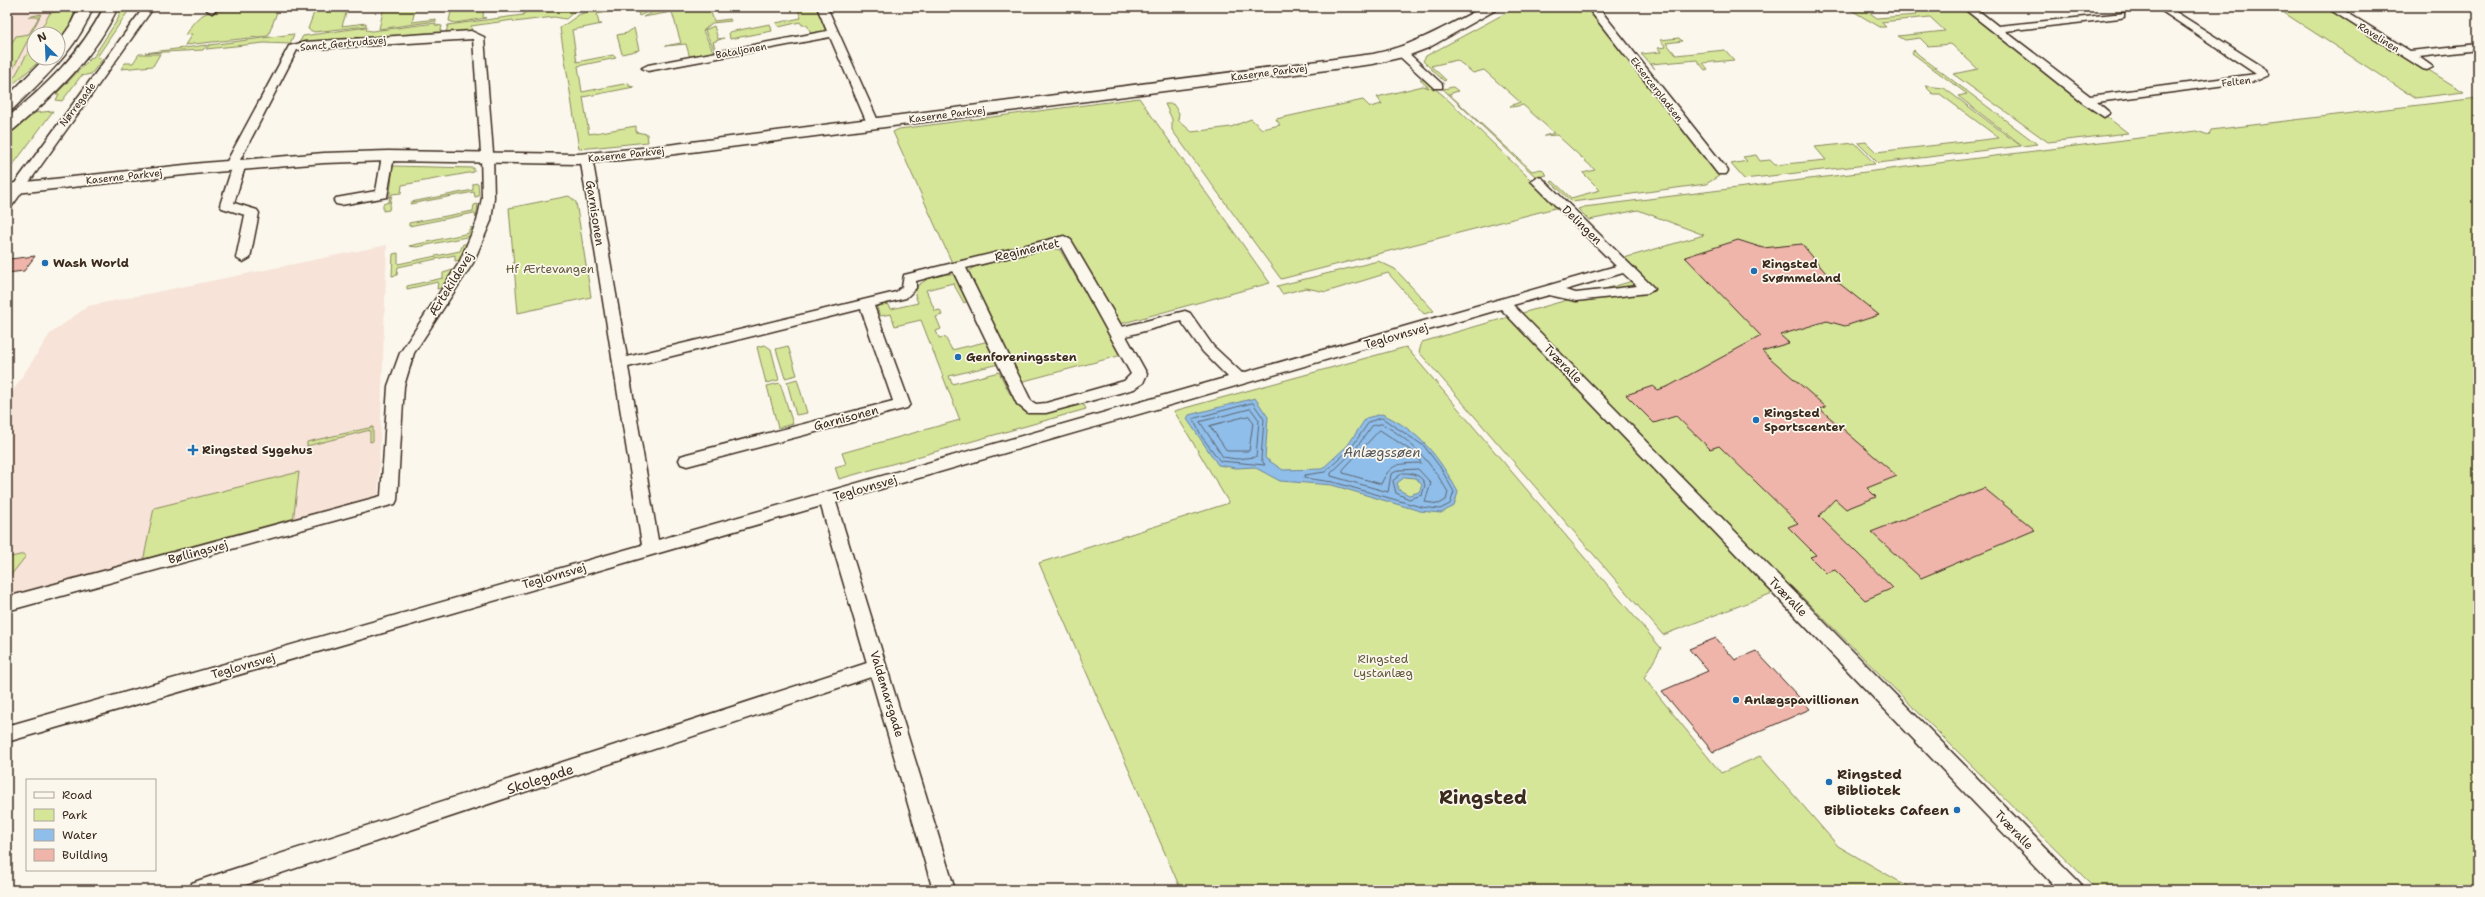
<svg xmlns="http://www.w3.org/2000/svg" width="2485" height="897" font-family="'Shantell Sans',sans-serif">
	<rect width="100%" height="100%" fill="#fbf7ec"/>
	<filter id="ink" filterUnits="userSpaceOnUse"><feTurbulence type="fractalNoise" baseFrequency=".025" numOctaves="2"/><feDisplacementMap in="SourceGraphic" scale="8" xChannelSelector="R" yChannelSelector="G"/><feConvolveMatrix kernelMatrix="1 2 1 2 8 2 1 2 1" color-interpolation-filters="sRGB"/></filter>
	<g filter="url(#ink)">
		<!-- built -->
		<g fill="#f7e3d8">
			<path d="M7,7H47L50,13L38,34H34V41L15,76L7,81Z"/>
			<path d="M387,245L378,501L7,600V400L50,334L88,306Z"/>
		</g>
		<!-- green -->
		<g fill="#d6e699" stroke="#88885c">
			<path d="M61,7H77L69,26L58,42V34H38L50,13L60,11Z"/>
			<path d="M121,7H131L97,57L103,59L91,74L81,76L62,101L56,100L59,94H56L92,57V59L118,19Z"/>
			<path d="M226,7H279L268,36L185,45L192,34L185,35C197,16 202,12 224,10Z"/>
			<path d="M316,7H348L342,26L366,23V26L314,32L308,29Z"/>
			<path d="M384,7H416L412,22L436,19V21L379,29Z"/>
			<path d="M452,7H484L483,17L486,18L455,23L449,21Z"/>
			<path d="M556,7H567L575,11L566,19L554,17L514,22L513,20L471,26L472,31L446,33L448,25L523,15L525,12Z"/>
			<path d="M621,7L656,8L639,16L637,9L632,8L597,14L599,24H602L572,30L577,62L613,55L616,58L578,66L582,92L629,83V86L634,87L583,97L589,134L636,126V132L647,134L648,142L579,149L560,28L580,14Z"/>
			<path d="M663,7H709L714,21L730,19L731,21L712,23L703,31L714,53L690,58L686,44L665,46L681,43L672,12L643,17Z"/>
			<path d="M797,7H817L826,32L801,36L811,33L807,25H802L800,22L779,27L776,23L801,18Z"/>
			<path d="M1517,7H1587L1719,173V176L1706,184L1572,202L1551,182L1553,181L1571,198L1600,190L1583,173L1595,170L1557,135L1544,136L1554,133L1523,105L1512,107L1510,106L1520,102L1484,70L1473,73L1457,60L1431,66L1446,80L1444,81L1423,61L1426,56Z"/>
			<path d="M1846,7H1862L1877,18L1917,15L1909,7H1963L2128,133L2048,142L1953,74L1978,69L1951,44L1928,46L1920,38L1905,40L1898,36L1945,31L1930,17L1881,22L1886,27H1880Z"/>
			<path d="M2275,7H2326L2464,92L2415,98Z"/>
			<path d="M41,14L10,75L7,76V51L16,36L29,34L39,17H28Z"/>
			<path d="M436,23L435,25L442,26L440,34L299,43L303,36L367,27L366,30L372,31Z"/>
			<path d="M770,24L772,31L730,39L729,32Z"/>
			<path d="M714,26L718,39L724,38L713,42L716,50L725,49L727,51L716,53L706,33L705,30Z"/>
			<path d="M634,28L639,50L622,54L617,35L627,33Z"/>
			<path d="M294,34L290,44L264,43L206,49L209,45Z"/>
			<path d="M1679,38L1682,41L1666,43L1676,55L1725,50L1734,60L1703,63L1708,69L1705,70L1697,60L1651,64L1655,69L1641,54L1661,52L1658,48L1666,47L1660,40Z"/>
			<path d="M34,41V58H43L12,85L7,83V81L15,76Z"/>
			<path d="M207,45L203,50L145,53Z"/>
			<path d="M1914,50L1919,55L2037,144L2023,146L1958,96L1967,94L1912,53Z"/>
			<path d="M139,54H160L153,66L121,69L125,63H133Z"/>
			<path d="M1420,80H1424L1444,96L1559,207L1281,279L1172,130V119L1165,104H1173L1179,113L1178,120L1192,132L1231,127L1251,119L1262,129L1280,125L1276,119L1363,100L1370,107L1382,104L1377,97L1423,86L1429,88Z"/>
			<path d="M1925,86L1944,88L2021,146L1878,163L1858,143L1866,142L1876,152L1999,138L1940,94H1933Z"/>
			<path d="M1453,87L1458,91L1449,94L1532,171L1541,169L1547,175L1536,177L1443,89Z"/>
			<path d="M1139,98L1270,283L1120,324L1069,237L953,265L893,132L899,129Z"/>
			<path d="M2478,98V890H2097L1791,586L1663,635L1419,352L1422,342L1643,278L1624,258L1704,235L1638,210L1589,220L1578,209L1584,207L2196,131L2209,135L2211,130Z"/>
			<path d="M53,111L7,173V133L33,113Z"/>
			<path d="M1855,143L1875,164L1744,179L1731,164L1747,161L1743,157L1756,155L1760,161L1770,160L1775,165L1826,160L1815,147Z"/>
			<path d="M393,166L474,168V172L402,185L401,193L392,194L389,210L383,211V204L389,202Z"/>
			<path d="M478,183L479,196L475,197L474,192L410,204L411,202L473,190V184Z"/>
			<path d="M569,196L576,202L591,297L518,313L509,208Z"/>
			<path d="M478,204L476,218L474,213L409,226V223L473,211L474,205Z"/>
			<path d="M472,227L471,236L417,247L409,246L469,233V229Z"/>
			<path d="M463,244H467L460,260L455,261V255L398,267L397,275L392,276L393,254L398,253V264L460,251Z"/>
			<path d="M1051,248L1060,250L1122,355L1020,382L968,272L974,267Z"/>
			<path d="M1378,261L1395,269L1434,311L1424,314L1388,273L1326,292L1306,288L1282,294L1277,286Z"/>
			<path d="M453,270L441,288L437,289L438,282L407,289V286L443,278V273Z"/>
			<path d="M945,274H954L969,300L964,303L953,283L926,290L935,311L940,310L942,315L936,317L941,329L936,331L939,338L945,337L952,350L989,341L999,364L949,376L952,384L999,372L1010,394L1013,393L1022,409L1029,412L1078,404L1084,405L1086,409L839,479L835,467L846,464L842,453L960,420L921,320L895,326L891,314L880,316L876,305L887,302L891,309L918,303L915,295L917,286L929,278Z"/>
			<path d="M765,345L771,349L779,380L766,383L757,347Z"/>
			<path d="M788,346L797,375L785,378L776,349Z"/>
			<path d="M1406,347L1661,648L1644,678L1721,773L1760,756L1838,846L1914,890H1181L1039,563L1229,503L1174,411Z"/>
			<path d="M797,379L807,413L796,415L787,382Z"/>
			<path d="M780,383L793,424L778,428L767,386Z"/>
			<path d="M373,427V441L370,442V430L307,446V442Z"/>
			<path d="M299,472L293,522L143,562L154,508Z"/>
			<path d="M24,554L26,556L7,580V558Z"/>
		</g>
		<!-- water -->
		<path fill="#8fbeea" stroke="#6d8398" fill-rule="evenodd" d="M1255,398L1268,417L1265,458L1283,470L1322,469L1348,445L1366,418L1382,414C1420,431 1439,457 1458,492L1454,506L1441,513L1420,511L1332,485L1280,481L1254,467L1236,468L1218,465L1187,419L1189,415ZM1405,477L1416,478L1422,485L1419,492L1409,495L1399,490L1397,483Z"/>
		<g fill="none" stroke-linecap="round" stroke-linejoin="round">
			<!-- shore -->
			<g stroke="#5d6570" stroke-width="1">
				<path d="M1253,403L1264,419L1261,459L1265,465L1220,461L1202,437L1193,419Z"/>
				<path d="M1251,409L1259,420L1256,457L1236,459L1223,457L1200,422Z"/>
				<path d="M1249,416L1253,422L1249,451H1227L1210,426Z"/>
				<path d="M1382,418L1424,446L1440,467L1454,492L1450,504L1440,509L1421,507L1333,482L1304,478L1305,475L1325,472L1351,448L1369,422Z"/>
				<path d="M1382,424C1412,440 1431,463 1448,492L1446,500L1439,504L1425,502L1431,483L1418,469L1399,470L1391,474L1388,492L1331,476V473L1354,451L1372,426Z"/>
				<path d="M1380,430L1416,454L1421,463C1399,464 1391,462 1381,484L1343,473V470Z"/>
				<path d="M1403,473C1413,473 1422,475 1425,485L1422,495L1409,499L1396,493L1393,481Z"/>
			</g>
		</g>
		<!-- building -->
		<g fill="#efb5ab" stroke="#3b2a1e">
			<path d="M1738,240L1763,248L1802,244L1825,272L1879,315L1845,326L1827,321L1780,335L1789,343L1762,351L1826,407L1820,409L1897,476L1867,488L1876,497L1846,509L1835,499L1819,516L1893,588L1865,600L1835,570L1826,573L1810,557L1816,555L1788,527L1798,523L1719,446L1710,449L1676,416L1654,423L1626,395L1653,386L1658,390L1669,386L1761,336L1685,257Z"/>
			<path d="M35,256L24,271L7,273V263L10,259Z"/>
			<path d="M1984,488L2035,530L1921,578L1871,532Z"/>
			<path d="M1716,638L1735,660L1756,651L1810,709L1713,752L1662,691L1708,671L1689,649Z"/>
		</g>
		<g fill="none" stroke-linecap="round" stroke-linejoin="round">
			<!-- street casing -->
			<g stroke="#3b2a1e" stroke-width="3">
				<g id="street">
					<path d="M144,7H154L12,206L7,207V194Z"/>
					<path d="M209,7H219L212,13L207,10Z"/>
					<path d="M817,7H827L879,123L877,126H869L867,123L830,37L648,71L642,68L648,65L827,31Z"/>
					<path d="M1587,7H1598L1726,168L1728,171L1726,174H1718Z"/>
					<path d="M1962,7H1974L1998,26L2124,13V17L2120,18L2005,31L2090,96L2256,74L2156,7H2168L2263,67L2269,75L2256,81L2097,102L2110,113L2104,117L2083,103Z"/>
					<path d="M2326,7H2338L2410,51L2478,44V50L2419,57L2433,67L2427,70L2423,69Z"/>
					<path d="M471,31L484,37L493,153L494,198L491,221L473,263L414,353L404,386L397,500L395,504L7,611V597L381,496L388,386L400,353L459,263L477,221L482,198L481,153L473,39L297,50L240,160L246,164L234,203L257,210L259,213L250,258L243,262L236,258L245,215L222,208L220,205L232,168L225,165L289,46L305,42Z"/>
					<path d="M1402,50L1406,51L1442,84V88H1434L1398,55L1396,53Z"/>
					<path d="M388,152L394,156L387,197L341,205L336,204L334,201L336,198L376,191L382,156Z"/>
					<path d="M589,154L595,158L593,163L627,357L896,292L902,287L904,275L1064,236L1071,240L1122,327L1185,311L1190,313L1213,346L1242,373L1616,266L1531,181L1537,177L1542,178L1655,289L1648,293L1576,301L1549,295L1513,305L2080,883L2083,890H2058L1501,309L836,502L955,890H933L871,677L230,890H189L192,883L200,880L867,663L821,506L7,742V726L642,545L581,163L585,155ZM1060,245L1131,374L1124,381L1046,403L1036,404L1031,401L966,268ZM953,271L1017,404L1028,413H1046L1134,389L1143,383L1147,374L1126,336L1181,321L1203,352L1228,377L658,540L628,367L861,309L893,401L687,454L681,456L679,460L681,464L687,466L907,408L910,404L874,306L906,298L916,288V281ZM1623,273L1637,286L1576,293L1565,290Z"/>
				</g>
			</g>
			<!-- secondary casing -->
			<g stroke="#3b2a1e" stroke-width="3">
				<g id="secondary">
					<path d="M79,7H93C78,49 44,78 13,109L7,111V97L45,58H58V43L70,26Z"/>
					<path d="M104,7H118C94,58 56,94 13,130L7,131V118C46,86 81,53 104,7Z"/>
					<path d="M1483,7H1501L1428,48L1407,56L1373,64L652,157L578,164L388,161L324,163L203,173L7,194V184L203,163L324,153L388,151L578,154L652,147L1373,54C1413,46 1447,26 1483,7Z"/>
				</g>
			</g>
			<!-- street -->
			<use href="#street" fill="#fbf7ec" fill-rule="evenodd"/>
			<!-- secondary -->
			<use href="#secondary" fill="#fbf7ec" fill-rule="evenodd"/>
		</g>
	</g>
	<!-- markers -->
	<g fill="#1f6fb2" stroke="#fbf7ec" stroke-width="1.5">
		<circle cx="45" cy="263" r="4"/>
		<circle cx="1754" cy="271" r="4"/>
		<circle cx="958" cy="357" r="4"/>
		<circle cx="1756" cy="420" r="4"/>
		<path d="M191 444h4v4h4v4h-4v4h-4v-4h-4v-4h4z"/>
		<circle cx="1736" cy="700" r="4"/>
		<circle cx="1829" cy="782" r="4"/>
		<circle cx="1957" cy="810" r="4"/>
	</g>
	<g text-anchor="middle" stroke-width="3.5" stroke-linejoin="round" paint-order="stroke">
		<!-- far-street labels -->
		<g font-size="10" fill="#3b2a1e" stroke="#fbf7ec">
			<text transform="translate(2379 37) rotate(32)" y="4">Ravelinen</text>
			<text transform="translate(343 43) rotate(-5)" y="4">Sanct Gertrudsvej</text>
			<text transform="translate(741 50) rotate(-10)" y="4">Bataljonen</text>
			<text transform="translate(1269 72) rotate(-7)" y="4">Kaserne Parkvej</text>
			<text transform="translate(2236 81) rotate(-7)" y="4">Felten</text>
			<text transform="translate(1657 89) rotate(52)" y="4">Eksercerpladsen</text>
			<text transform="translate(77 104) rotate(-53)" y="4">Nørregade</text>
			<text transform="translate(947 114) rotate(-7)" y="4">Kaserne Parkvej</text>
			<text transform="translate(626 154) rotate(-6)" y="4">Kaserne Parkvej</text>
			<text transform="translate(124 176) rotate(-6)" y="4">Kaserne Parkvej</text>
		</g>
		<!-- street labels -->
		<g font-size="12" fill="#3b2a1e" stroke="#fbf7ec">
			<text transform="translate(595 213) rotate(81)" y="4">Garnisonen</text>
			<text transform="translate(1582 225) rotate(44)" y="4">Delingen</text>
			<text transform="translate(1027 250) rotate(-13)" y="4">Regimentet</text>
			<text transform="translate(451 284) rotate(-58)" y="4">Ærtekildevej</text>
			<text transform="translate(1396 336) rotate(-16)" y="4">Teglovnsvej</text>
			<text transform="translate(1563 364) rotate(46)" y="4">Tværalle</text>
			<text transform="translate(846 418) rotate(-15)" y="4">Garnisonen</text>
			<text transform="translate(865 488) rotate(-16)" y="4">Teglovnsvej</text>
			<text transform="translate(198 552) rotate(-15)" y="4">Bøllingsvej</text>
			<text transform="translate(554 576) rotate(-16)" y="4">Teglovnsvej</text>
			<text transform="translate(1788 597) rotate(46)" y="4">Tværalle</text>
			<text transform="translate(243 666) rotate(-16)" y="4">Teglovnsvej</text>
			<text transform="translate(887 694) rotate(73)" y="4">Valdemarsgade</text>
			<text transform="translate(2014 830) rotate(46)" y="4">Tværalle</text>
		</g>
		<!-- poi labels -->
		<g font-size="12" font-weight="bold" fill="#3b2a1e" stroke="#fbf7ec" text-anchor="start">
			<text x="53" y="267">Wash World</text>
			<text x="1762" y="268">Ringsted<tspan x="1762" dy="14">Svømmeland</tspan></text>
			<text x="966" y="361">Genforeningssten</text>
			<text x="1764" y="417">Ringsted<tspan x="1764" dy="14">Sportscenter</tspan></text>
			<text x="202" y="454">Ringsted Sygehus</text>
			<text x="1744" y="704">Anlægspavillionen</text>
		</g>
		<!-- park labels -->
		<g font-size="12" fill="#62593d" stroke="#fbf7ec">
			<text x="550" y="273">Hf Ærtevangen</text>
			<text x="1383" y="663">Ringsted<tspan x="1383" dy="14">Lystanlæg</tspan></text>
		</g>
		<!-- water labels -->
		<g font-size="13" font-style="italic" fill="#54565b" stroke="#fbf7ec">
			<text x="1382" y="457">Anlægssøen</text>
		</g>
		<!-- near-poi labels -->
		<g font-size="14" font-weight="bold" fill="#3b2a1e" stroke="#fbf7ec" text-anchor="start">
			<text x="1837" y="779">Ringsted<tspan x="1837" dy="16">Bibliotek</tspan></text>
			<text x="1949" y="815" text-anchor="end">Biblioteks Cafeen</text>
		</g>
		<!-- near-street labels -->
		<g font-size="14" fill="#3b2a1e" stroke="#fbf7ec">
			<text transform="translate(540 779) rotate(-18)" y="5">Skolegade</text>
		</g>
		<!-- near-district labels -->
		<g font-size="19" font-weight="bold" fill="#3b2a1e" stroke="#fbf7ec">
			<text x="1483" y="804">Ringsted</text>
		</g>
	</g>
	<!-- margin -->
	<rect width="2485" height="897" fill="none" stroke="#fbf7ec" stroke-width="24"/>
	<rect x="12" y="12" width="2461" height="873" fill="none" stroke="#3b2a1e" stroke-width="1.5" filter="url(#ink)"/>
	<!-- legend -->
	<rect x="26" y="779" width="130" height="92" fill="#fbf7ec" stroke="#aea59a"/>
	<rect x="34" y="792" width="20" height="6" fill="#fbf7ec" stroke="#aea59a"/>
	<text x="62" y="799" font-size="12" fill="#3b2a1e">Road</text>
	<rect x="34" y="809" width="20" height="12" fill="#d6e699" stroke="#aea59a"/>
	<text x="62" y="819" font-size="12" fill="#3b2a1e">Park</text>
	<rect x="34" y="829" width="20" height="12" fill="#8fbeea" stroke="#aea59a"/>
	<text x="62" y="839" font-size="12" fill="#3b2a1e">Water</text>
	<rect x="34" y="849" width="20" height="12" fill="#efb5ab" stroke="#aea59a"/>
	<text x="62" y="859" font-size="12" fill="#3b2a1e">Building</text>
	<!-- north arrow -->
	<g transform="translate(46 46) rotate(336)"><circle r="19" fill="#fbf7ec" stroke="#aea59a"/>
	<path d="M0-3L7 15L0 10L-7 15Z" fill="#1f6fb2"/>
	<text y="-6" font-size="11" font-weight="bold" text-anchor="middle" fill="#3b2a1e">N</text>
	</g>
</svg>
